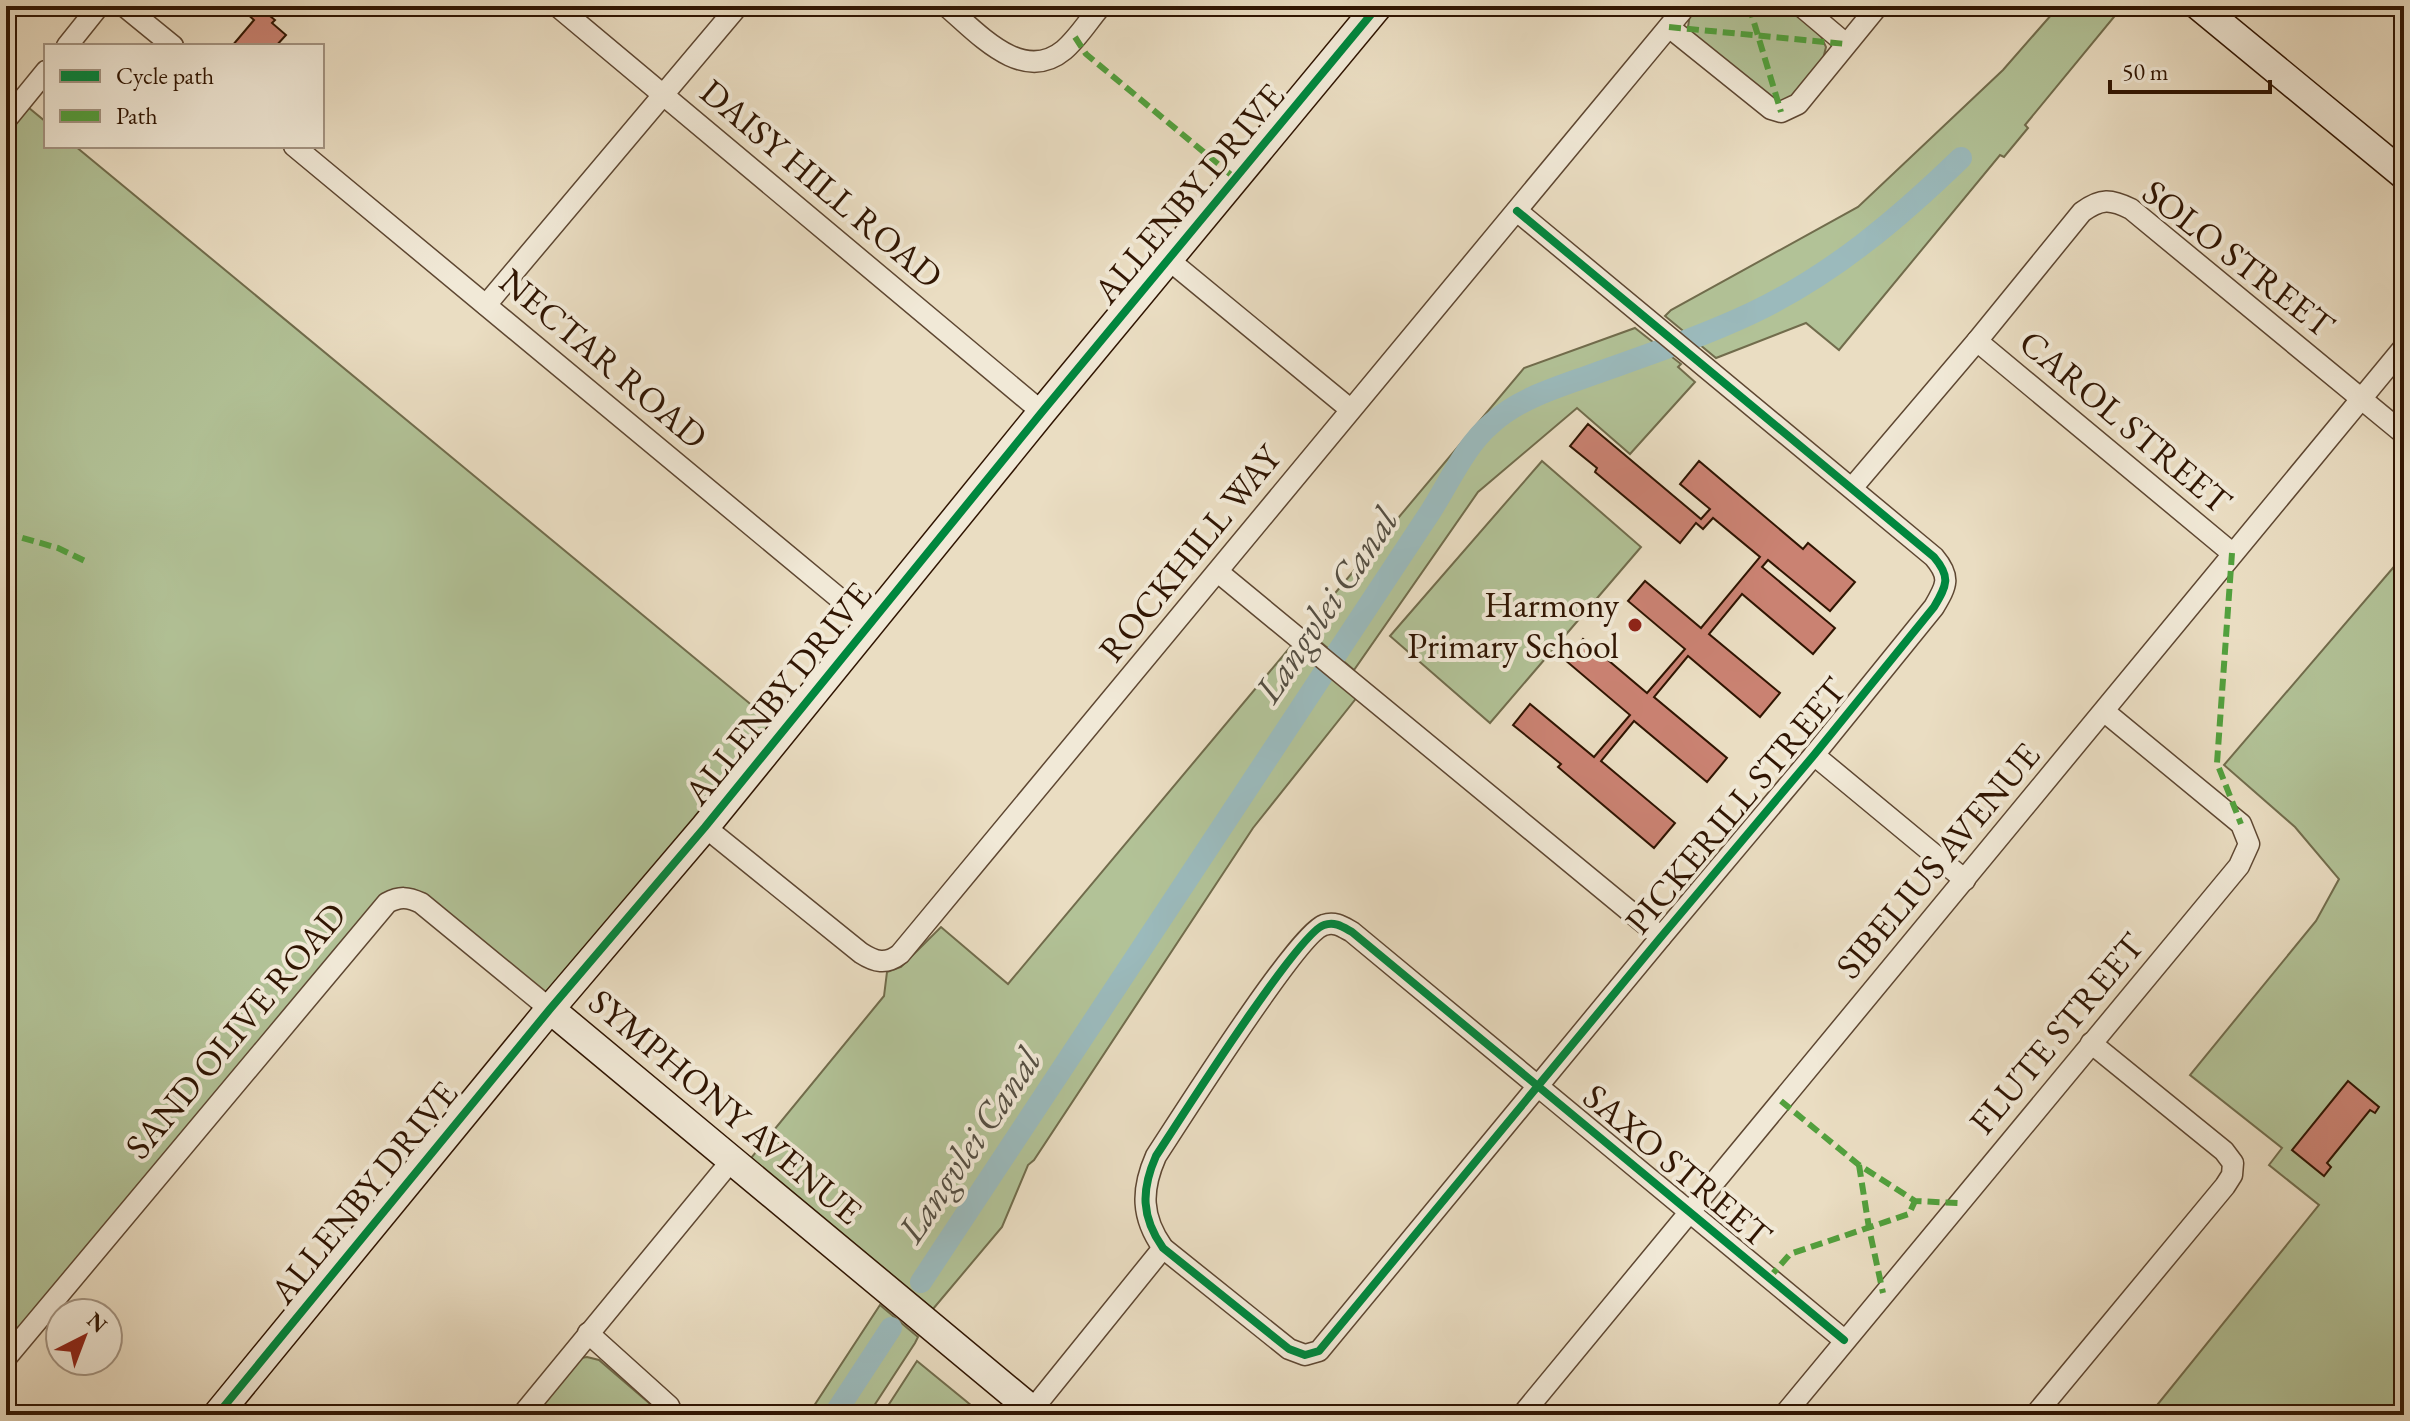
<svg xmlns="http://www.w3.org/2000/svg" width="2410" height="1421" font-family="'EB Garamond',serif">
	<rect width="100%" height="100%" fill="#eaddc2"/>
	<filter id="stains"><feTurbulence type="fractalNoise" baseFrequency=".0025" numOctaves="4"/><feColorMatrix values="0 0 0 0 .2 0 0 0 0 .09 0 0 0 0 .02 0 0 0 .5 -.17"/></filter>
	<radialGradient id="worn" r=".72"><stop offset=".6" stop-color="#630" stop-opacity="0"/><stop offset="1" stop-color="#630" stop-opacity=".3"/></radialGradient>
	<!-- green -->
	<g fill="#b2c297" stroke="#716c4c" stroke-width="2">
		<path d="M1696,6H1786L1821,36L1826,47L1823,59L1792,97L1781,101L1770,100L1696,39L1688,27L1690,14Z"/>
		<path d="M2059,6H2123L2025,125L2028,128L2004,157L2000,155L1839,350L1806,323L1716,358L1665,316L1671,310L1858,207L2003,70Z"/>
		<path d="M6,89L46,122V146H75L783,731L550,1009L397,897L6,1358Z"/>
		<path d="M1635,328L1681,364L1678,367L1695,382L1630,454L1577,408L1478,492L1354,670L1305,629L1524,368Z"/>
		<path d="M1542,461L1641,547L1490,723L1390,636Z"/>
		<path d="M2404,555V1415H2149L2319,1205L2269,1165L2282,1148L2190,1075L2316,921L2339,879L2295,827L2224,765Z"/>
		<path d="M1292,645L1358,696L1253,828L1034,1160L1028,1165L1002,1227L933,1309L751,1158L884,996L887,972L901,967L941,927L1008,984Z"/>
		<path d="M880,1305L918,1337L915,1343L868,1415H808Z"/>
		<path d="M587,1357L599,1360L663,1415H531L581,1358Z"/>
		<path d="M917,1361L983,1415H882Z"/>
	</g>
	<g fill="none" stroke-linecap="round" stroke-linejoin="round">
		<!-- canal -->
		<g stroke="#9bbabc" stroke-width="22">
			<path d="M921,1282L1429,514C1448,485 1464,447 1491,424C1519,398 1558,387 1594,374C1647,355 1701,337 1752,313C1832,275 1898,219 1961,158"/>
			<path d="M834,1415L891,1328"/>
		</g>
	</g>
	<!-- building -->
	<g fill="#ca8272" stroke="#301502" stroke-width="2">
		<path d="M252,6H270L265,12L275,20L272,23L286,35L276,46H232L254,20L246,13Z"/>
		<path d="M1588,424L1701,519L1710,509L1680,484L1699,461L1803,549L1808,543L1855,582L1830,611L1768,560L1762,567L1835,628L1813,654L1742,594L1709,634L1780,693L1760,717L1688,656L1654,697L1727,758L1707,782L1634,721L1601,761L1675,823L1654,848L1558,767L1561,764L1513,725L1530,704L1594,757L1630,715L1565,660L1583,639L1647,693L1685,649L1628,601L1645,581L1701,628L1760,557L1713,518L1703,529L1696,523L1680,543L1595,472L1597,468L1570,446Z"/>
		<path d="M2348,1081L2379,1107L2375,1113L2370,1110L2327,1163L2331,1167L2324,1176L2292,1150Z"/>
	</g>
	<g fill="none" stroke-linecap="round" stroke-linejoin="round">
		<!-- street casing -->
		<g stroke="#5e4732" stroke-width="23">
			<g id="street">
				<path d="M124,6L173,46"/>
				<path d="M557,6L1042,412"/>
				<path d="M946,6C977,32 1022,85 1064,50C1078,38 1089,20 1101,6"/>
				<path d="M1801,6L1846,44"/>
				<path d="M1669,27L1771,109L1781,112L1798,104L1878,6"/>
				<path d="M67,46L99,6"/>
				<path d="M6,120L46,71"/>
				<path d="M294,146L869,623"/>
				<path d="M1517,211L1934,557C1951,577 1947,585 1934,607L1814,755L1661,937L1319,1351L1305,1355L1289,1349L1163,1248C1141,1217 1141,1190 1156,1156C1179,1121 1298,933 1324,925C1335,921 1343,927 1352,932C1516,1068 1680,1204 1844,1340"/>
				<path d="M1169,260L1350,409"/>
				<path d="M486,305L738,6"/>
				<path d="M1977,341L2232,553"/>
				<path d="M1852,488L1977,341L2082,212C2101,198 2111,199 2131,209L2404,434"/>
				<path d="M1218,572L1661,937"/>
				<path d="M1814,755L1965,880"/>
				<path d="M705,827L861,953C875,962 886,965 900,954L1686,6"/>
				<path d="M588,1333L669,1406L673,1415"/>
				<path d="M6,1358L387,903C400,896 408,897 421,903L550,1009"/>
				<path d="M1032,1410L1163,1248"/>
				<path d="M522,1415L731,1161"/>
				<path d="M1522,1415L2404,347"/>
				<path d="M1784,1415L2239,866L2249,844L2241,824L2105,712"/>
				<path d="M2035,1415L2225,1186L2232,1175L2233,1163L2224,1151L2091,1043"/>
			</g>
		</g>
		<!-- secondary casing -->
		<g stroke="#301502" stroke-width="31">
			<g id="secondary">
				<path d="M2199,6L2404,175"/>
				<path d="M550,1009L1038,1415"/>
				<path d="M217,1415L550,1009L705,827L1042,412L1378,6"/>
			</g>
		</g>
		<!-- street -->
		<use href="#street" stroke="#f1e9d7" stroke-width="20"/>
		<!-- secondary -->
		<use href="#secondary" stroke="#f1e9d7" stroke-width="28"/>
		<!-- quiet -->
		<g stroke="#52a03d" stroke-width="6" stroke-dasharray="12 6" stroke-linecap="butt">
			<path d="M1749,6L1781,112"/>
			<path d="M1669,27L1846,44"/>
			<path d="M1075,37L1086,54L1236,179"/>
			<path d="M6,531L9,534L58,548L89,563"/>
			<path d="M2232,553L2217,763L2241,824"/>
			<path d="M1781,1101L1859,1165L1915,1201L1958,1203"/>
			<path d="M1859,1165L1869,1228L1883,1293"/>
			<path d="M1769,1278L1790,1254L1909,1214L1915,1201"/>
		</g>
		<!-- cycleway casing -->
		<g stroke="#f1e9d7" stroke-width="13">
			<g id="cycleway">
				<path d="M1517,211L1934,557C1951,577 1947,585 1934,607L1814,755L1661,937L1319,1351L1305,1355L1289,1349L1163,1248C1141,1217 1141,1190 1156,1156C1179,1121 1298,933 1324,925C1335,921 1343,927 1352,932C1516,1068 1680,1204 1844,1340"/>
				<path d="M217,1415L550,1009L705,827L1042,412L1378,6"/>
			</g>
		</g>
		<!-- cycleway -->
		<use href="#cycleway" stroke="#00873e" stroke-width="8"/>
	</g>
	<!-- markers -->
	<circle fill="#8f2418" stroke="#f1e9d7" stroke-width="3" cx="1635" cy="625" r="8"/>
	<g text-anchor="middle" stroke-width="8" stroke-linejoin="round" paint-order="stroke">
		<!-- street labels -->
		<g font-size="36" fill="#301502" stroke="#f1e9d7">
			<text transform="translate(822 183) rotate(40)" y="13">DAISY HILL ROAD</text>
			<text transform="translate(1188 193) rotate(-50)" y="13">ALLENBY DRIVE</text>
			<text transform="translate(2239 258) rotate(38)" y="13">SOLO STREET</text>
			<text transform="translate(604 358) rotate(40)" y="13">NECTAR ROAD</text>
			<text transform="translate(2126 421) rotate(40)" y="13">CAROL STREET</text>
			<text transform="translate(1189 553) rotate(-51)" y="13">ROCKHILL WAY</text>
			<text transform="translate(777 693) rotate(-51)" y="13">ALLENBY DRIVE</text>
			<text transform="translate(1735 805) rotate(-50)" y="13">PICKERILL STREET</text>
			<text transform="translate(1937 860) rotate(-50)" y="13">SIBELIUS AVENUE</text>
			<text transform="translate(235 1030) rotate(-50)" y="13">SAND OLIVE ROAD</text>
			<text transform="translate(2056 1033) rotate(-50)" y="13">FLUTE STREET</text>
			<text transform="translate(726 1106) rotate(40)" y="13">SYMPHONY AVENUE</text>
			<text transform="translate(1678 1165) rotate(40)" y="13">SAXO STREET</text>
			<text transform="translate(363 1192) rotate(-51)" y="13">ALLENBY DRIVE</text>
		</g>
		<!-- poi labels -->
		<g font-size="36" fill="#301502" stroke="#f1e9d7" text-anchor="end">
			<text x="1619" y="617">Harmony<tspan x="1619" dy="41">Primary School</tspan></text>
		</g>
		<!-- water labels -->
		<g font-size="38" font-style="italic" fill="#554f43" stroke="#f1e9d7">
			<text transform="translate(1326 605) rotate(-56)" y="13">Langvlei Canal</text>
			<text transform="translate(969 1145) rotate(-56)" y="13">Langvlei Canal</text>
		</g>
	</g>
	<!-- margin -->
	<rect width="2410" height="1421" fill="none" stroke="#eaddc2" stroke-width="32"/>
	<rect x="8" y="8" width="2394" height="1405" fill="none" stroke="#301502" stroke-width="4"/>
	<rect x="16" y="16" width="2378" height="1389" fill="none" stroke="#301502" stroke-width="2"/>
	<!-- legend -->
	<rect x="44" y="44" width="280" height="104" fill="#f1e9d7" stroke="#a49482" stroke-width="2"/>
	<rect x="60" y="70" width="40" height="12" fill="#00873e" stroke="#a49482" stroke-width="2"/>
	<text x="116" y="84" font-size="24" fill="#301502">Cycle path</text>
	<rect x="60" y="110" width="40" height="12" fill="#52a03d" stroke="#a49482" stroke-width="2"/>
	<text x="116" y="124" font-size="24" fill="#301502">Path</text>
	<!-- north arrow -->
	<g transform="translate(84 1337) rotate(42)"><circle r="38" fill="#f1e9d7" stroke="#a49482" stroke-width="2"/>
	<path d="M0-6L14 30L0 20L-14 30Z" fill="#8f2418"/>
	<text y="-12" font-size="22" font-weight="bold" text-anchor="middle" fill="#301502">N</text>
	</g>
	<!-- scale -->
	<path d="M2110 80v12h160v-12" fill="none" stroke="#301502" stroke-width="4"/>
	<text x="2122" y="80" font-size="24" fill="#301502" stroke="#f1e9d7" stroke-width="6" paint-order="stroke">50 m</text>
	<rect width="100%" height="100%" filter="url(#stains)"/>
	<rect width="100%" height="100%" fill="url(#worn)"/>
</svg>
